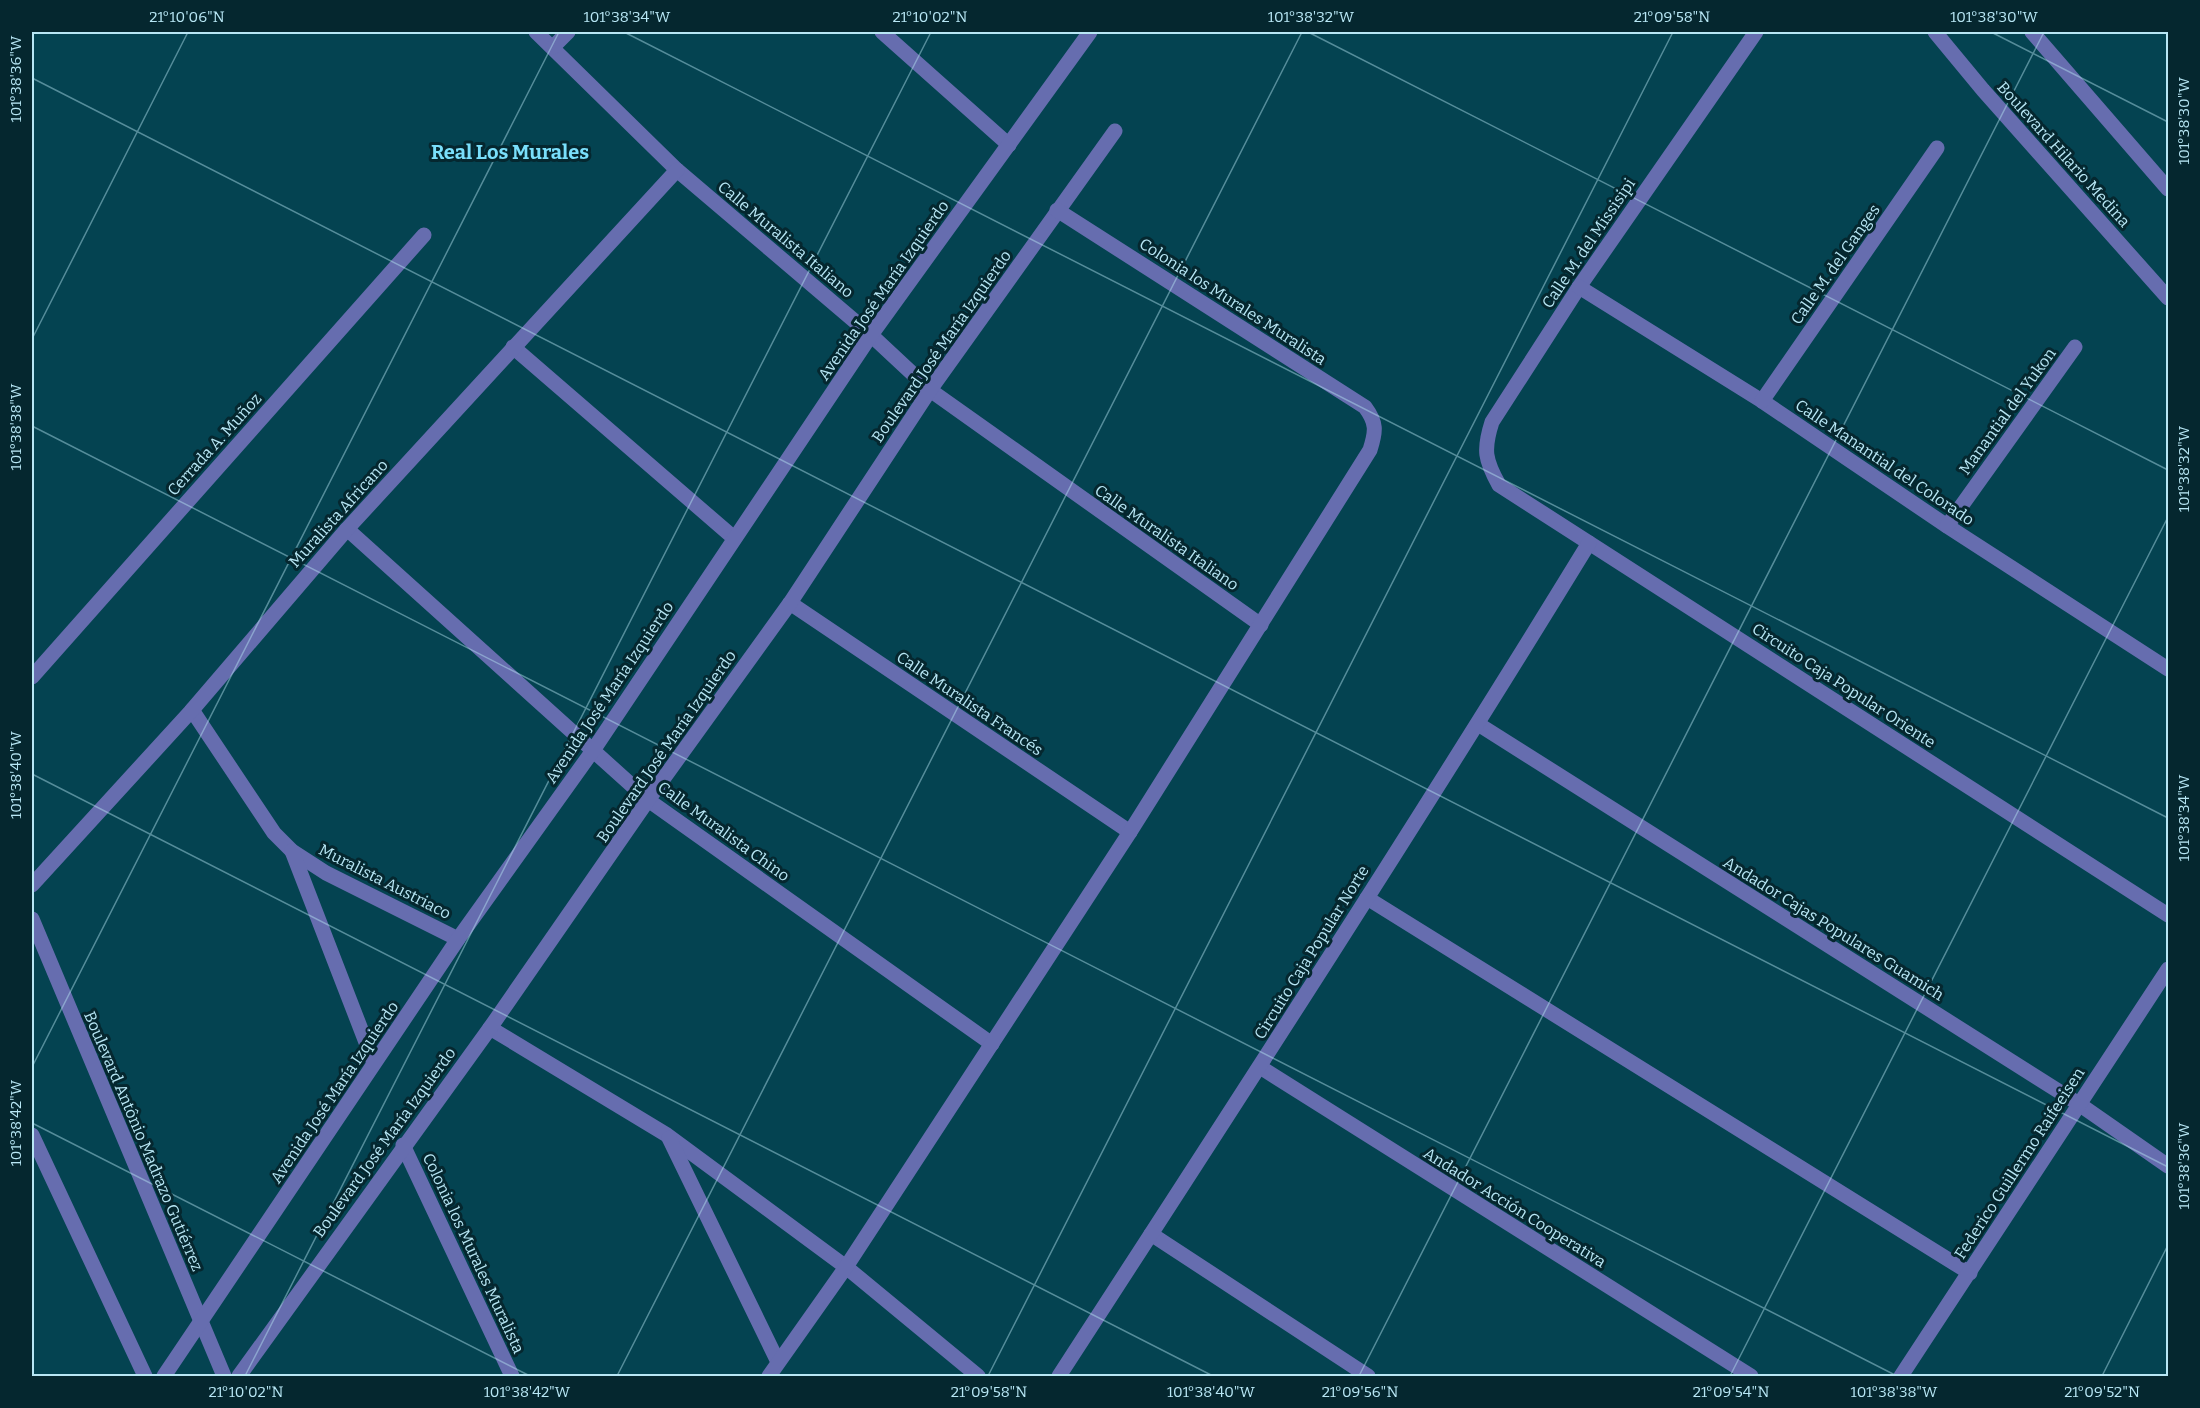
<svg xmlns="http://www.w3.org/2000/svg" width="2200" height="1408" font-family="Bitter,serif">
	<rect width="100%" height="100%" fill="#044351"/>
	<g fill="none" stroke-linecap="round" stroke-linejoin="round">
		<!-- minor -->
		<g stroke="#666daf" stroke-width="15">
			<path d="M536,32L677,170L871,335L930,390L1261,625"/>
			<path d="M882,32L1009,145"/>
			<path d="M1756,32L1579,287L1492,422C1483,450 1485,460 1499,485L2168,915"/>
			<path d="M1935,32L1983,90L2168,298"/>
			<path d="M2032,32L2168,189"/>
			<path d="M553,47L568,32"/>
			<path d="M1579,287L1762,401L1947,526L2168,669"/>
			<path d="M513,347L734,538"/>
			<path d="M1762,401L1937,148"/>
			<path d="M1947,526L2075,347"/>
			<path d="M347,529L648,800L992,1044"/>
			<path d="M790,603L1130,832"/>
			<path d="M32,677L424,235"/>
			<path d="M192,710L274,833L292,851L326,873L458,939"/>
			<path d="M1478,724L2079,1104L2168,1166"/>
			<path d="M292,851L374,1063"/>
			<path d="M32,885L192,710L347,529L677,170"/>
			<path d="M1367,898L1970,1273"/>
			<path d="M32,919L224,1376"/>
			<path d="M490,1028L667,1135L846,1267L978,1376"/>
			<path d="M1260,1067L1751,1376"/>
			<path d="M32,1135L145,1376"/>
			<path d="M669,1138L778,1362"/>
			<path d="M403,1145L512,1376"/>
			<path d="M1151,1234L1368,1376"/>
			<path d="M164,1376L458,939L594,749L871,335L1090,32"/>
			<path d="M239,1376L490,1028L648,800L790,603L930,390L1115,131"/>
			<path d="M769,1376L846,1267L1130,832L1370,450C1376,431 1377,423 1365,407L1057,210"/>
			<path d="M1059,1376C1238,1100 1417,824 1589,543"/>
			<path d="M1901,1376L2168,969"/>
		</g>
	</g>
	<!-- ticks -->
	<path fill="none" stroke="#b8e7f5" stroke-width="1.5" stroke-opacity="0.45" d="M624,32L2168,818M1308,32L2168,470M1991,32L2168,122M32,78L2168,1167M32,339L188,32M32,426L1897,1376M32,774L1213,1376M32,1067L559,32M32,1123L530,1376M245,1376L931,32M617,1376L1302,32M988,1376L1673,32M1359,1376L2044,32M1730,1376L2168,517M2102,1376L2168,1245"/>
	<g text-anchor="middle" stroke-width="6" stroke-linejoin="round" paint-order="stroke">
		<!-- street labels -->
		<g font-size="16" fill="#b8e7f5" stroke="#05272f">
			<text transform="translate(2064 154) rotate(48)" y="6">Boulevard Hilario Medina</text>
			<text transform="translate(786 239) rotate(40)" y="6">Calle Muralista Italiano</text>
			<text transform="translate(1588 243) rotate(-56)" y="6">Calle M. del Missisipi</text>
			<text transform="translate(1835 264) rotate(-55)" y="6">Calle M. del Ganges</text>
			<text transform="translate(883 290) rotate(-55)" y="6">Avenida José María Izquierdo</text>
			<text transform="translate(1233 301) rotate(33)" y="6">Colonia los Murales Muralista</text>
			<text transform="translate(941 346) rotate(-55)" y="6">Boulevard José María Izquierdo</text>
			<text transform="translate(2007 411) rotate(-54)" y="6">Manantial del Yukon</text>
			<text transform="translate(214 444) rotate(-48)" y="6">Cerrada A. Muñoz</text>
			<text transform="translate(1885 462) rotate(34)" y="6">Calle Manantial del Colorado</text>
			<text transform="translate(338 513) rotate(-48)" y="6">Muralista Africano</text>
			<text transform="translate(1167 537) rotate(35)" y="6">Calle Muralista Italiano</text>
			<text transform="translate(1844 685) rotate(33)" y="6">Circuito Caja Popular Oriente</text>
			<text transform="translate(609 692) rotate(-56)" y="6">Avenida José María Izquierdo</text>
			<text transform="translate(970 703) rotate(34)" y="6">Calle Muralista Francés</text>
			<text transform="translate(666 746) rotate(-55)" y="6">Boulevard José María Izquierdo</text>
			<text transform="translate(724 831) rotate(36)" y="6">Calle Muralista Chino</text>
			<text transform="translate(385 881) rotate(27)" y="6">Muralista Austriaco</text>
			<text transform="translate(1834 928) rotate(32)" y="6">Andador Cajas Populares Guamich</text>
			<text transform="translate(1311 952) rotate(-58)" y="6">Circuito Caja Popular Norte</text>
			<text transform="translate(334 1092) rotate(-56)" y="6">Avenida José María Izquierdo</text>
			<text transform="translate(144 1141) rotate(67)" y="6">Boulevard Antônio Madrazo Gutiérrez</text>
			<text transform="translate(384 1142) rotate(-54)" y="6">Boulevard José María Izquierdo</text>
			<text transform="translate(2019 1163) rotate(-57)" y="6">Federico Guillermo Raifeeisen</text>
			<text transform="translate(1515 1207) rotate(32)" y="6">Andador Acción Cooperativa</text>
			<text transform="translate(474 1253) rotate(65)" y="6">Colonia los Murales Muralista</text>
		</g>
		<!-- quarter labels -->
		<g font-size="20" font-weight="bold" fill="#79dffb" stroke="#05272f">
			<text x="510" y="159">Real Los Murales</text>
		</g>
	</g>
	<!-- border -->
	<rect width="2200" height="1408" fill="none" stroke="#05272f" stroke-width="66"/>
	<rect x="33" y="33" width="2134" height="1342" fill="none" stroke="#b8e7f5" stroke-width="2"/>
	<g font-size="15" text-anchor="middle" fill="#b8e7f5">
		<text x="187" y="22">21°10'06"N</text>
		<text x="627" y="22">101°38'34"W</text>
		<text x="930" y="22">21°10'02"N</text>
		<text x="1311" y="22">101°38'32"W</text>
		<text x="1672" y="22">21°09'58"N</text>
		<text x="1994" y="22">101°38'30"W</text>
		<text transform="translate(16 79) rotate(-90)" y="5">101°38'36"W</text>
		<text transform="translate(2184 121) rotate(-90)" y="5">101°38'30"W</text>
		<text transform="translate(16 427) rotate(-90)" y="5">101°38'38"W</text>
		<text transform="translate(2184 469) rotate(-90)" y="5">101°38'32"W</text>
		<text transform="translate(16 775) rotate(-90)" y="5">101°38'40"W</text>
		<text transform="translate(2184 818) rotate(-90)" y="5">101°38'34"W</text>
		<text transform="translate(16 1123) rotate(-90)" y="5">101°38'42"W</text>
		<text transform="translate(2184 1166) rotate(-90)" y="5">101°38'36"W</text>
		<text x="246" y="1397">21°10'02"N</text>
		<text x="527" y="1397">101°38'42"W</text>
		<text x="989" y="1397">21°09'58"N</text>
		<text x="1211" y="1397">101°38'40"W</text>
		<text x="1360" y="1397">21°09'56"N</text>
		<text x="1731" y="1397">21°09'54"N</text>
		<text x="1894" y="1397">101°38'38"W</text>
		<text x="2102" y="1397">21°09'52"N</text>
	</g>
</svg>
